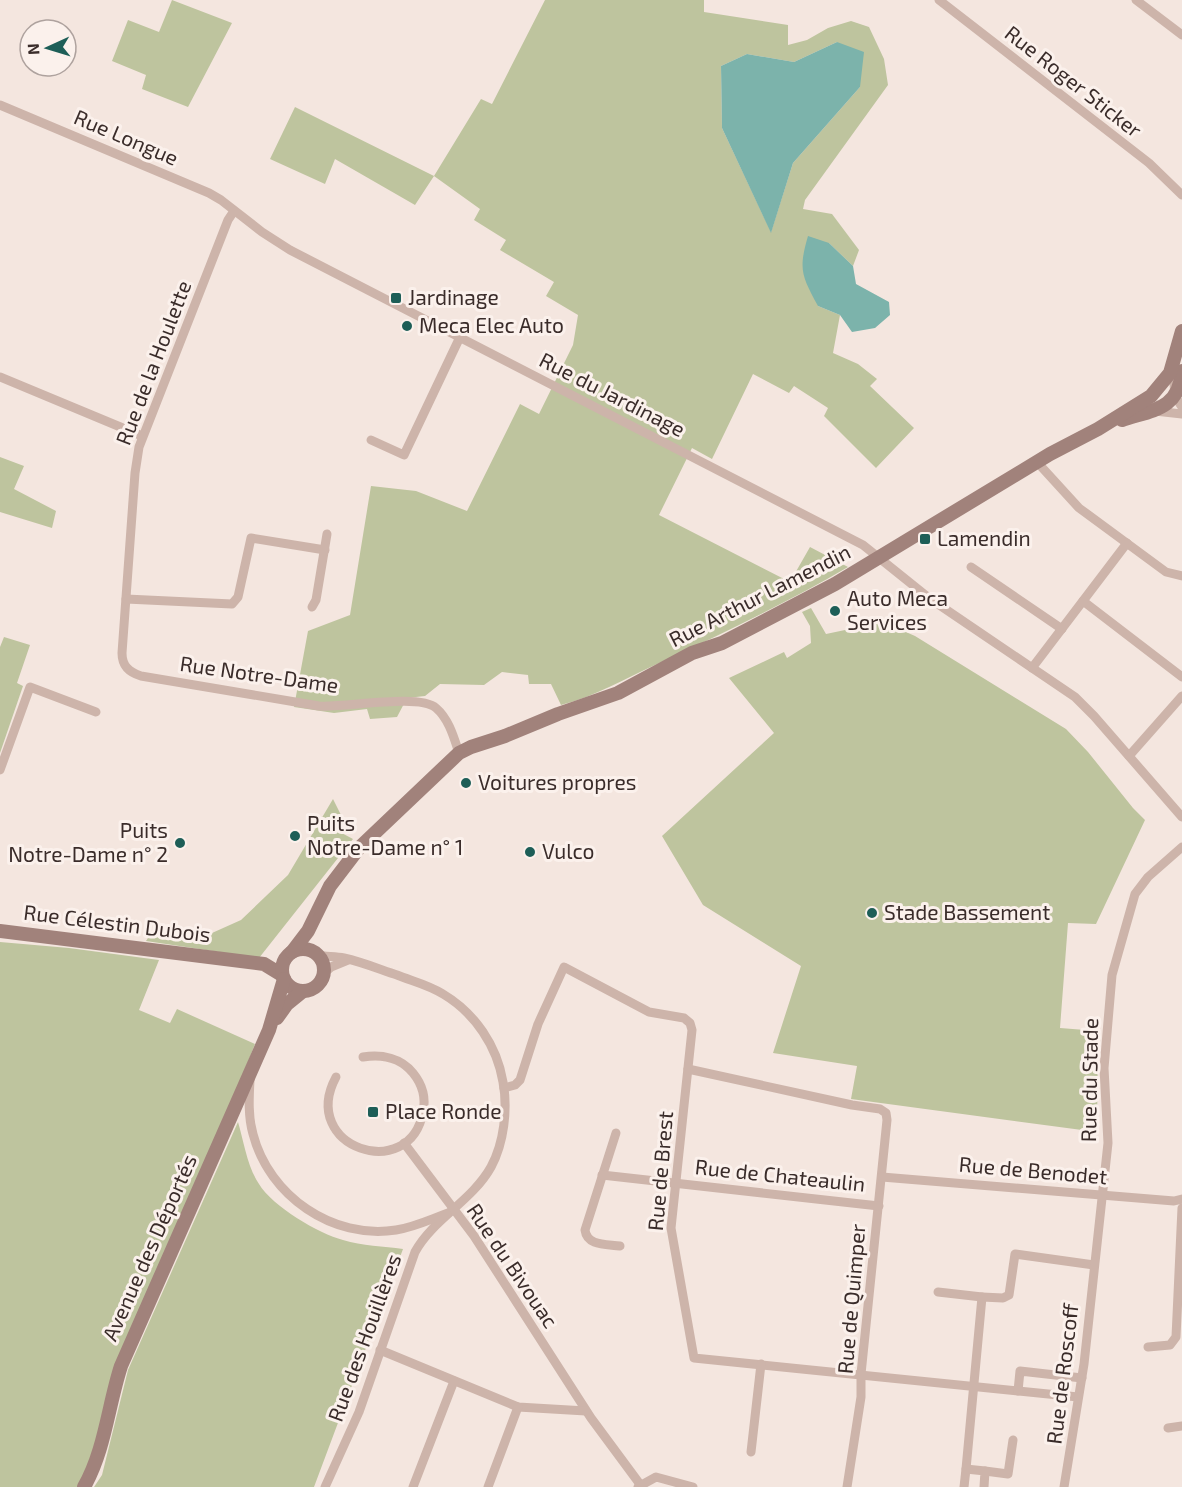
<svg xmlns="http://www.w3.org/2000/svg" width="1182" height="1487" font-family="'Exo 2',sans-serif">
	<rect width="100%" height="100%" fill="#f4e6df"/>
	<!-- green -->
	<g fill="#bec49e" fill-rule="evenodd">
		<path d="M172,0L232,23L188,107L142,89L146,75L112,61L128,20L159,32Z"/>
		<path d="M545,0H704V12L788,25V45L807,40L828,28L851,21L869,27L884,59L888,85L805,200L803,209L832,214L859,250L853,266L829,243L818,306L840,315L833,353L858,364L877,379L870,386L914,428L876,468L824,416L828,408L794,386L789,393L753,374L712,459L692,448L659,515L790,582L810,547L848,567C786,603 722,634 657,664C624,679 596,696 561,705L551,684H529L528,675L502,672L484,685L440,684L425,696L407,698L397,717L370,719L367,709L334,713L294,707L308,631L350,615L371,486L416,491L467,511L520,404L539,414L573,345L578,315L546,296L554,282L500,250L506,240L474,220L480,209L434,176L415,205L335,159L325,184L270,159L295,107L434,176L481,99L492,104ZM837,42L860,87L793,163L771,232L722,128L721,66L747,54L794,62Z"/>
		<path d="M0,457L24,466L14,489L56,511L52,528L0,512Z"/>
		<path d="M811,608L826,634L883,622L915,636L1066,729L1088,752L1133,808L1145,820L1096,924L1068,923L1060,1028L1098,1031L1097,1132L851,1099L857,1066L773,1053L801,966L703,905L662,836L774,733L729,678L784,652L787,658L811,643L810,626L802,612Z"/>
		<path d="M4,637L30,645L17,683L23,686L0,753V647Z"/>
		<path d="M333,799L343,819L336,830L353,839L259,958L146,941L148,938L212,933L241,920L288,875Z"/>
		<path d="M0,942L69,948L159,960L139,1010L170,1023L177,1009L255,1044L79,1487H0Z"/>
		<path d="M238,1122C244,1142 247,1166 259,1184C272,1206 319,1234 343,1240C362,1246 384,1246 403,1249L314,1487H94L102,1475L128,1370Z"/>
	</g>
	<!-- water -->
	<g fill="#7cb3ab">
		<path d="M837,42L864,52L860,87L793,163L771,233L722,128L721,66L747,54L794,62Z"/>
		<path d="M808,236L829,243L853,266L856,284L889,302L890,315L875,328L852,332L840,315L818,306C802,276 798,270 808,236Z"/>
	</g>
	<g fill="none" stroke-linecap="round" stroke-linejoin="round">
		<!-- street -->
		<g stroke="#cdb4aa" stroke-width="9">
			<path d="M939,0L1149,163L1182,195"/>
			<path d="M1136,0L1182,35"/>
			<path d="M0,105L209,193L221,200L262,232L290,250L863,545L929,598L1075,697L1094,716L1182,817"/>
			<path d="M234,211L228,220L139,447L135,473L122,653C122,666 129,672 141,676L319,706C345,708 419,693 436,708C449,719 454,738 459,753"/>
			<path d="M1173,371L1175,396L1182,407"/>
			<path d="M0,377L142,436"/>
			<path d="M1155,411L1182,414"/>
			<path d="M371,440L404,455L460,337"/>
			<path d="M1037,462L1079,508L1166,572L1182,576"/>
			<path d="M971,567L1062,629"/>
			<path d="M126,599L232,604L238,597L251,538L325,550"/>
			<path d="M1083,601L1182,677"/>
			<path d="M312,607L316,600L327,534"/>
			<path d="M1032,668L1127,543"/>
			<path d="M1129,756L1182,696"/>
			<path d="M0,770L30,687L96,712"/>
			<path d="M317,955C326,957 335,956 344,958C362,962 379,969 397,975C412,981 429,985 443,994C475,1013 497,1046 503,1082C508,1109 504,1143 491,1167C472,1201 433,1219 415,1252L359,1412L325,1487"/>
			<path d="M323,974L331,967L348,960"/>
			<path d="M688,1069L852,1105L880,1109L886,1113L887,1120L861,1374V1397L847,1487"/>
			<path d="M336,1077C298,1148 410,1184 423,1112C426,1098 422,1084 413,1073C401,1058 382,1054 363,1057"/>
			<path d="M250,1080C249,1098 248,1117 253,1134C269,1196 333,1240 396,1230C415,1227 431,1219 448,1213"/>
			<path d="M504,1088L515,1085L520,1080L538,1024L564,967L649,1012L684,1018L690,1023L692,1030L671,1228L694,1358L1078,1397"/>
			<path d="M616,1133L585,1230C587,1246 606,1244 620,1246"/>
			<path d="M404,1143L474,1236L591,1418L642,1487"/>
			<path d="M602,1175L879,1206"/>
			<path d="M882,1177L1174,1201L1182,1199"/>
			<path d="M938,1292L982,1297"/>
			<path d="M1148,1347L1170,1345L1176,1337L1182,1208"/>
			<path d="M380,1350L518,1407L586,1411"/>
			<path d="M1018,1391L1020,1371L1082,1378"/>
			<path d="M1168,1428L1182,1426"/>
			<path d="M751,1452L761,1364"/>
			<path d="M985,1471L1008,1474L1013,1440"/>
			<path d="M413,1487L454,1381"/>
			<path d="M488,1487L518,1407"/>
			<path d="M638,1487L656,1477L693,1487"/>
			<path d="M964,1487L966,1469"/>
			<path d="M984,1487L985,1471L966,1469L982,1297L1003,1298L1009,1295L1015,1254L1094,1265"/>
			<path d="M1064,1487L1084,1364L1108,1143L1104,1068L1112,975L1135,894L1148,877L1182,847"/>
		</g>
		<!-- secondary -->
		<g stroke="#a1827b" stroke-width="14">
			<path d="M1122,420C1152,410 1179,410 1182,371"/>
			<path d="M0,931L264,964L282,975"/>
			<circle cx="303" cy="970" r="21"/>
			<path d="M292,952L308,931L330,886L359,848L459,753L471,747L505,736L558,714L618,693L692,653L722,643L835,584L1050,454L1098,429L1151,396L1170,373L1182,331"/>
			<path d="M277,1018L287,1004L303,991"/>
			<path d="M84,1487C105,1450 108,1406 121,1366L269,1030L284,979"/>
		</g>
	</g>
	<!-- markers -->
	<g fill="#1d5e57" stroke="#fbf1ec" stroke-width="2">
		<rect x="390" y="292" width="12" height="12" rx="3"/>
		<circle cx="407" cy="326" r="6"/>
		<rect x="919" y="533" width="12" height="12" rx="3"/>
		<circle cx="835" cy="611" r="6"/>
		<circle cx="466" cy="783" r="6"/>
		<circle cx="295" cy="836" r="6"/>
		<circle cx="180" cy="843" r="6"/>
		<circle cx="530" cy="852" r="6"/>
		<circle cx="872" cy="913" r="6"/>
		<rect x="367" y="1106" width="12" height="12" rx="3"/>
	</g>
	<g text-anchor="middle" stroke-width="6" stroke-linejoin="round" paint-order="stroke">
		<!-- street labels -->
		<g font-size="21" fill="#3a2c2a" stroke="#fbf1ec">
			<text transform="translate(1073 82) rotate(38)" y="7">Rue Roger Sticker</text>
			<text transform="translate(126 138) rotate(23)" y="7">Rue Longue</text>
			<text transform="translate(154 363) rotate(-69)" y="7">Rue de la Houlette</text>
			<text transform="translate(612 395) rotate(27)" y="7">Rue du Jardinage</text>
			<text transform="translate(760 596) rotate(-27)" y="7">Rue Arthur Lamendin</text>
			<text transform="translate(259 675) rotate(8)" y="7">Rue Notre-Dame</text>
			<text transform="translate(117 924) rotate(7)" y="7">Rue Célestin Dubois</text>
			<text transform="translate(1090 1080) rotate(-89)" y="7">Rue du Stade</text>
			<text transform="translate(661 1171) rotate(-85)" y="7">Rue de Brest</text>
			<text transform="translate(1033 1171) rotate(5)" y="7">Rue de Benodet</text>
			<text transform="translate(780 1176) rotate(6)" y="7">Rue de Chateaulin</text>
			<text transform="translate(150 1248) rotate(-66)" y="7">Avenue des Déportés</text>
			<text transform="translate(512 1266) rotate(56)" y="7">Rue du Bivouac</text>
			<text transform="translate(852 1299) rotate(-85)" y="7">Rue de Quimper</text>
			<text transform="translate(365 1338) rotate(-70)" y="7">Rue des Houillères</text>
			<text transform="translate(1063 1374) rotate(-83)" y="7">Rue de Roscoff</text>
		</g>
		<!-- poi labels -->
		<g font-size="21" fill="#3a2c2a" stroke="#fbf1ec" text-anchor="start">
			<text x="408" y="305">Jardinage</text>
			<text x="419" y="333">Meca Elec Auto</text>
			<text x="937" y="546">Lamendin</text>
			<text x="847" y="606">Auto Meca<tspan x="847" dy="24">Services</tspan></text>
			<text x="478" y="790">Voitures propres</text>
			<text x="307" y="831">Puits<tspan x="307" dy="24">Notre-Dame n° 1</tspan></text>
			<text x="168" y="838" text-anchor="end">Puits<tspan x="168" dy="24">Notre-Dame n° 2</tspan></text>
			<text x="542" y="859">Vulco</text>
			<text x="884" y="920">Stade Bassement</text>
			<text x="385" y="1119">Place Ronde</text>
		</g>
	</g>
	<!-- north arrow -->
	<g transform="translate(48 48) rotate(266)"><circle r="28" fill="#fbf1ec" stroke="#aea29e" stroke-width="1.5"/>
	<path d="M0-4.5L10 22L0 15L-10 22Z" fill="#1d5e57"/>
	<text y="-9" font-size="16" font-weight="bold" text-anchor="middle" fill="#3a2c2a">N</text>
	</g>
</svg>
